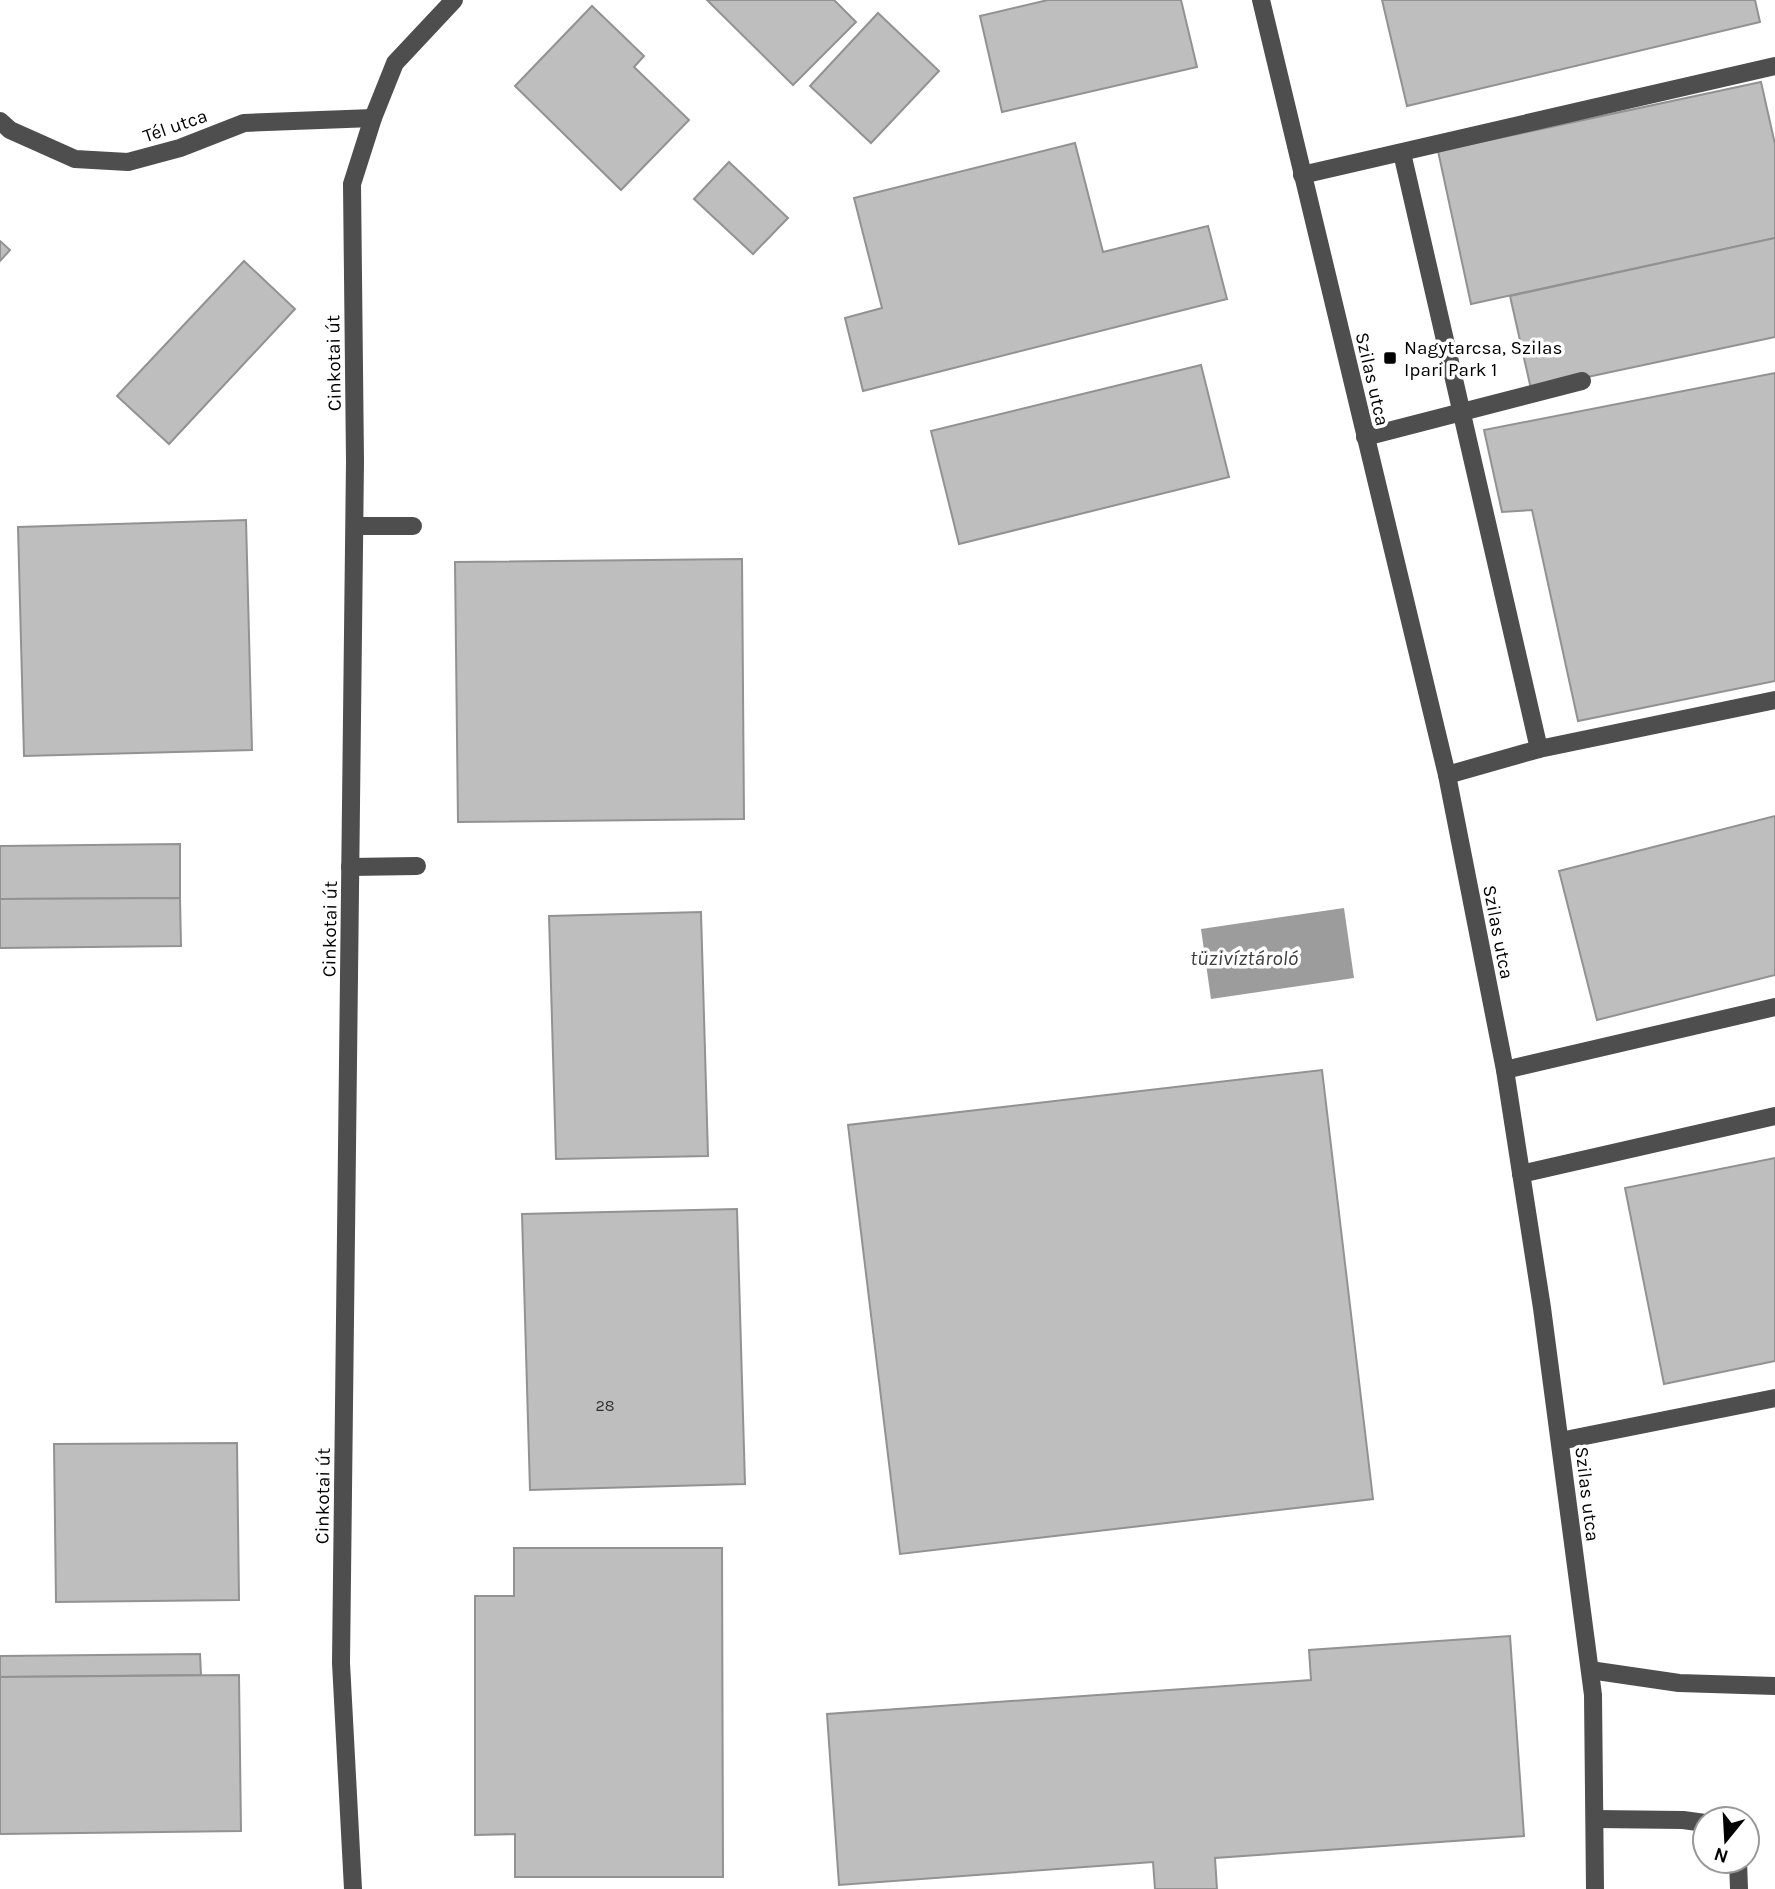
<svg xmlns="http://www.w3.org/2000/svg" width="1775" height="1889" font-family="Karla,sans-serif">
	<rect width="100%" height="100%" fill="#fff"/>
	<!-- water -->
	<path fill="#9c9c9c" d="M1344,908L1354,978L1211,999L1201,929Z"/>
	<!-- building -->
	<g fill="#bebebe" stroke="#929292" stroke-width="2">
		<path d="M707,0H834L856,22L793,85Z"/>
		<path d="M1048,0H1181L1197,67L1002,112L980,16Z"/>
		<path d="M1382,0H1755L1760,22L1407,106Z"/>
		<path d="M592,6L644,56L634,67L689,120L621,190L515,86Z"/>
		<path d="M878,13L939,71L871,143L810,86Z"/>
		<path d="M1761,82L1775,144V238L1471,304L1438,151Z"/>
		<path d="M1075,143L1103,252L1208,226L1227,299L863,391L845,318L882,308L854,198Z"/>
		<path d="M729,162L788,218L753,254L694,199Z"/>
		<path d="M1775,238V337L1531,389L1510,296Z"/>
		<path d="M0,241L10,250L0,261Z"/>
		<path d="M244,261L295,309L169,444L117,396Z"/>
		<path d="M1201,365L1229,477L959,544L931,431Z"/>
		<path d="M1775,373V681L1578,721L1532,510L1502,512L1484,430Z"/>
		<path d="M246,520L252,750L24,756L18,527Z"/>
		<path d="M742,559L744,819L458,822L455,562Z"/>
		<path d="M1775,816V975L1597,1020L1559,871Z"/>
		<path d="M180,844V898L0,899V846Z"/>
		<path d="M180,898L181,946L0,948V899Z"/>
		<path d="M701,912L708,1156L556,1159L549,916Z"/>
		<path d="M1322,1070L1373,1499L900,1554L848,1125Z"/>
		<path d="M1775,1158V1361L1664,1384L1625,1188Z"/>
		<path d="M737,1209L745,1484L530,1490L522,1214Z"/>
		<path d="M237,1443L239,1600L56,1602L54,1444Z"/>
		<path d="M514,1548H722L723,1877H515V1834L475,1835V1596H514Z"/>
		<path d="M1510,1636L1524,1836L1215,1858L1217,1889H1155L1153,1862L839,1885L827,1714L1311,1680L1309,1650Z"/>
		<path d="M200,1654L201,1675L0,1677V1656Z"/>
		<path d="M239,1675L241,1831L0,1834V1677Z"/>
	</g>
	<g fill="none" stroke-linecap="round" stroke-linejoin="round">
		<!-- minor -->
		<g stroke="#4e4e4e" stroke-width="18">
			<path d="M1261,0L1447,775L1505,1070L1542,1308L1593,1695L1595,1889"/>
			<path d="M0,121L10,130L75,159L128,162L180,148L244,123L373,118"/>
			<path d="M1402,153L1539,749"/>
			<path d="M1302,175L1775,66"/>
			<path d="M1365,437L1582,381"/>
			<path d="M355,526H413"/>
			<path d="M1447,775L1539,749L1775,700"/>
			<path d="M350,867L417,866"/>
			<path d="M1505,1070L1775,1007"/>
			<path d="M1521,1174L1775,1116"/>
			<path d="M1560,1441L1775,1398"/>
			<path d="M1590,1670L1679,1683L1775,1686"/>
			<path d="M1595,1819L1683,1820L1705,1823"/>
			<path d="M1738,1861L1739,1889"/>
			<path d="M353,1889L341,1663L355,461L352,184L373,118L395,63L454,0"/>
		</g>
	</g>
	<!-- markers -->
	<rect fill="#000" stroke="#fff" stroke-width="2.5" x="1383" y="351" width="14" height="14" rx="3.5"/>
	<g text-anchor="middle" stroke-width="7" stroke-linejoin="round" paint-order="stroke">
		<!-- number labels -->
		<g font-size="16" fill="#303030">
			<text x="605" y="1411">28</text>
		</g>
		<!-- street labels -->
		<g font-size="19" fill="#000" stroke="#fff">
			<text transform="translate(175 125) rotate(-19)" y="7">Tél utca</text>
			<text transform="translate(333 363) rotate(-91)" y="7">Cinkotai út</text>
			<text transform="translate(1373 379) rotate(77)" y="7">Szilas utca</text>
			<text transform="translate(329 929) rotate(-89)" y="7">Cinkotai út</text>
			<text transform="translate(1499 932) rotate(79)" y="7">Szilas utca</text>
			<text transform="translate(1588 1494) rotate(83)" y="7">Szilas utca</text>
			<text transform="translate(322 1496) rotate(-89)" y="7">Cinkotai út</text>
		</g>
		<!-- poi labels -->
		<g font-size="19" fill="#000" stroke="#fff" text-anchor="start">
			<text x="1404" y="354">Nagytarcsa, Szilas<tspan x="1404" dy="22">Ipari Park 1</tspan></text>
		</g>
		<!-- water labels -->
		<g font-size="21" font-style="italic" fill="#3d3d3d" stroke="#fff">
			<text x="1244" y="965">tüzivíztároló</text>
		</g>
	</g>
	<!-- north arrow -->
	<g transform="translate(1726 1840) rotate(198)"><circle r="33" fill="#ffffff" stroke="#999999" stroke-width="2"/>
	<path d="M0-5L12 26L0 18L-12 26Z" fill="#000000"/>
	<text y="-10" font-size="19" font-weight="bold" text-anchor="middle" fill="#000000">N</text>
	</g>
</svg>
